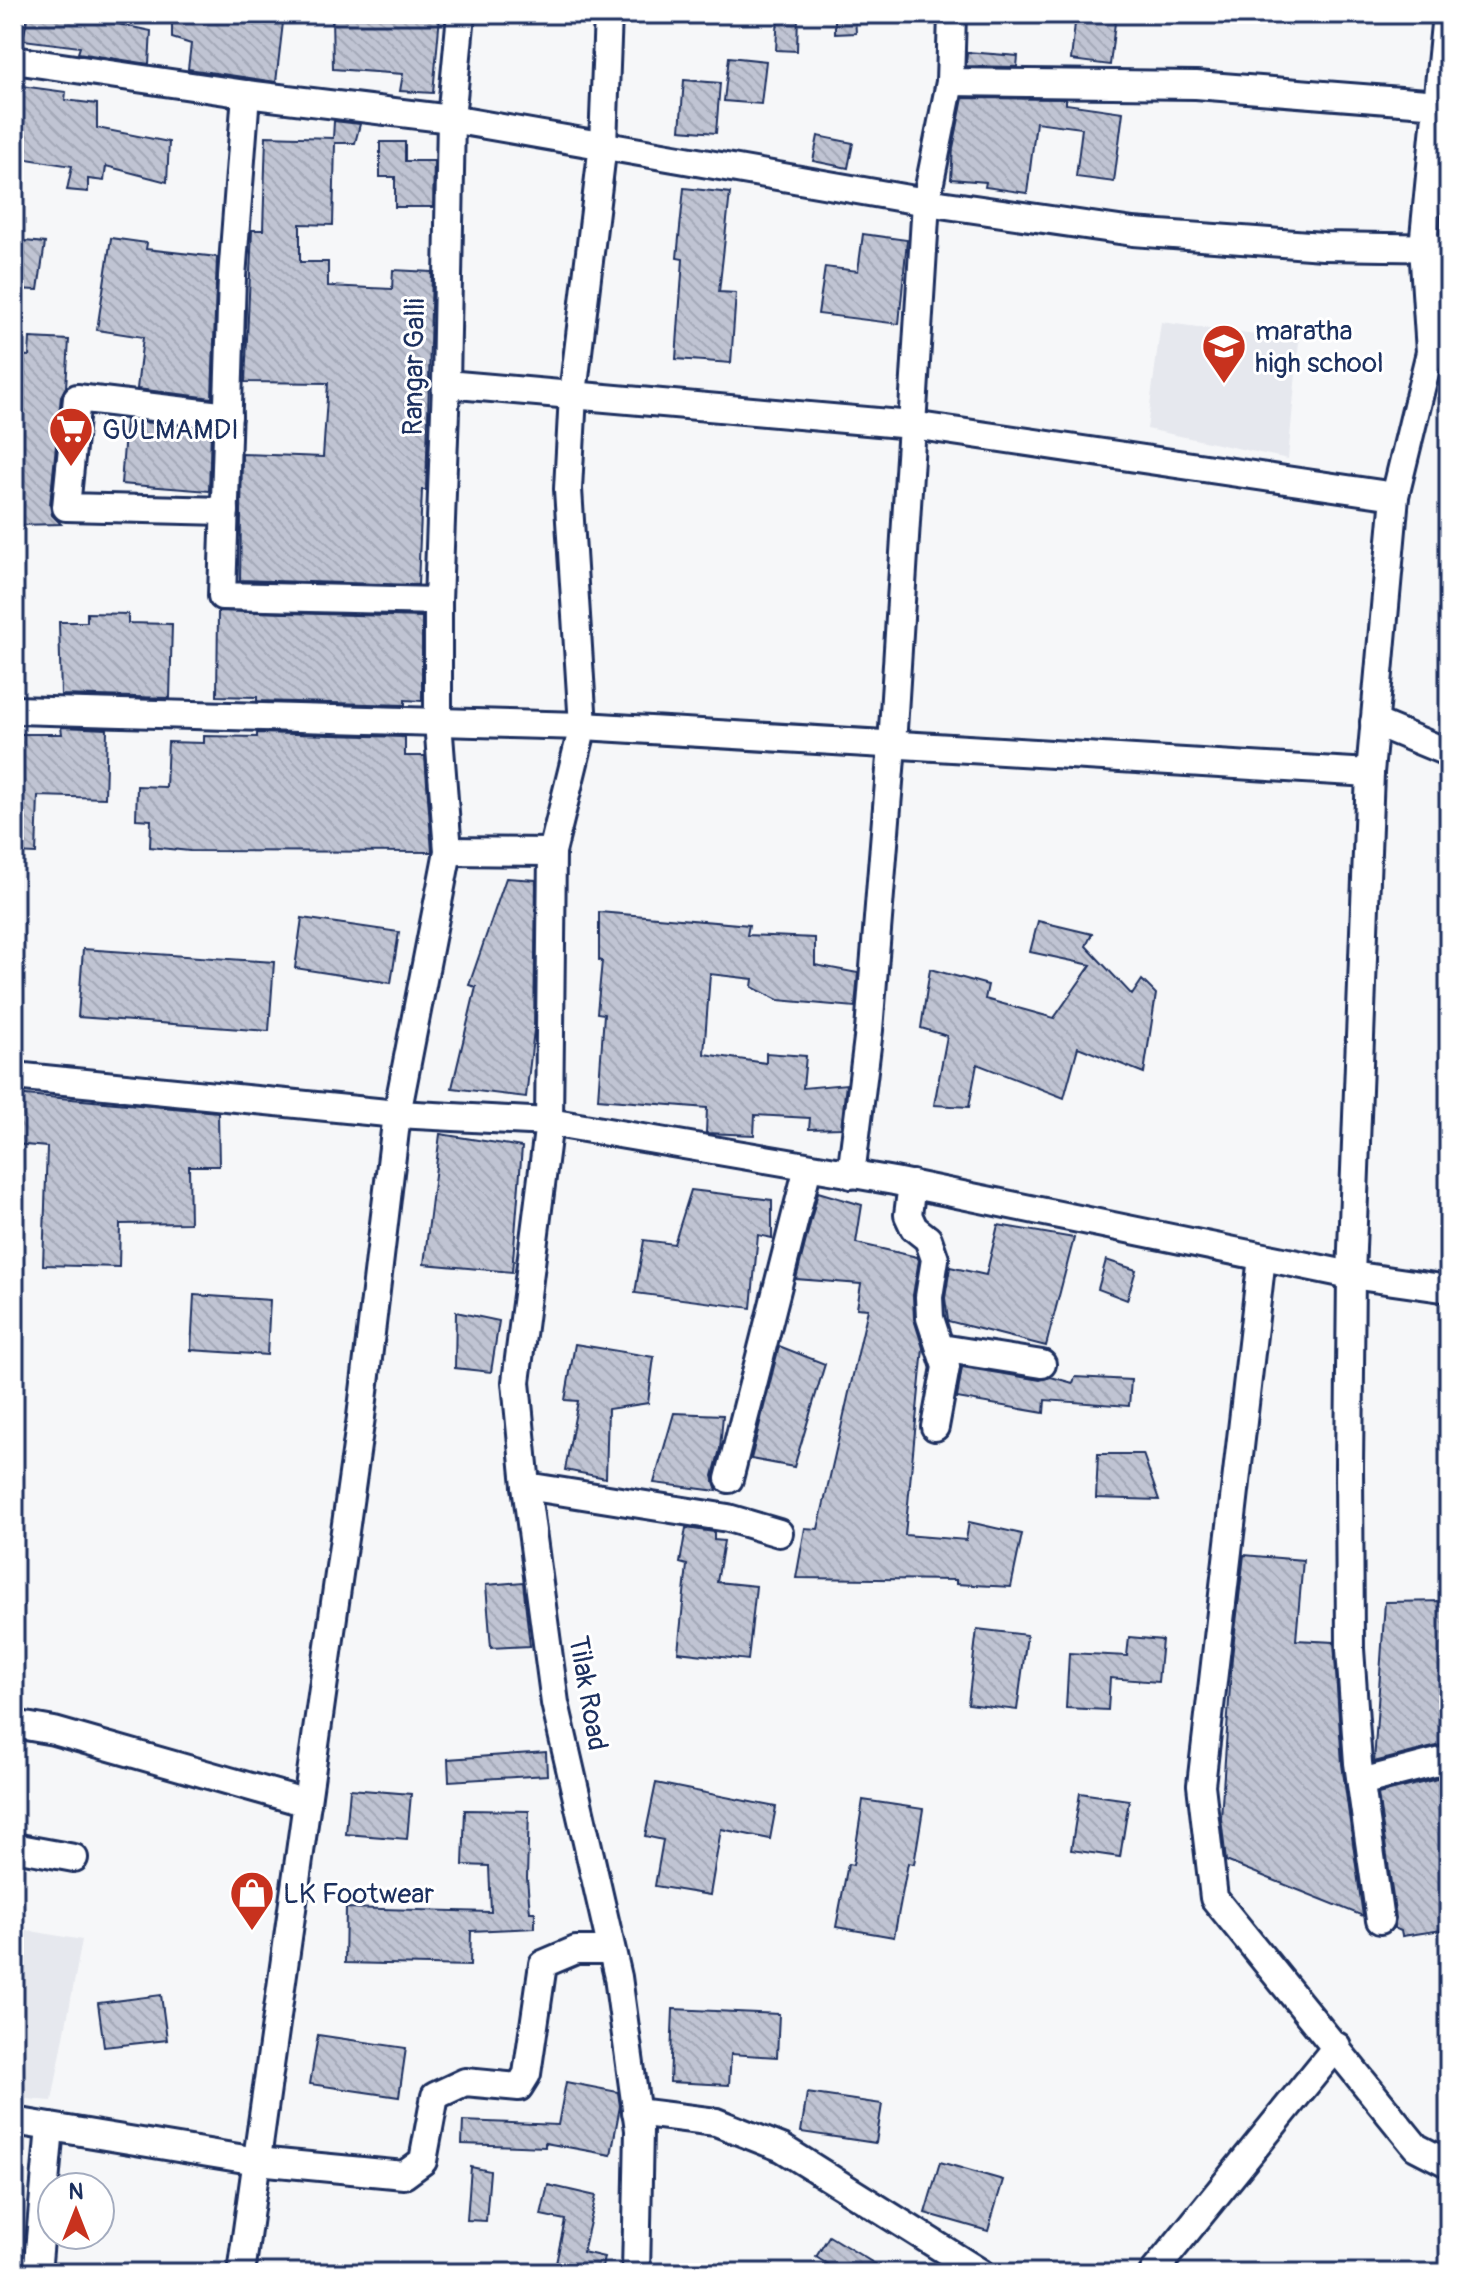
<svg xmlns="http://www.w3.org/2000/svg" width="1463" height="2287" font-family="Pangolin,sans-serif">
	<defs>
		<pattern id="building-back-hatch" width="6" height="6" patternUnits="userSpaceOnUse" patternTransform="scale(2)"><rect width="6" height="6" fill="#c0c4d3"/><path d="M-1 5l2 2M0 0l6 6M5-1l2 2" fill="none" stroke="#a4a9b8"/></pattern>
	</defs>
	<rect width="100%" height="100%" fill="#f6f7f9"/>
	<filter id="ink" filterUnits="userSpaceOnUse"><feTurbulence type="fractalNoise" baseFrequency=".0125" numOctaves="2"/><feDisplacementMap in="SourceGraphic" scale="16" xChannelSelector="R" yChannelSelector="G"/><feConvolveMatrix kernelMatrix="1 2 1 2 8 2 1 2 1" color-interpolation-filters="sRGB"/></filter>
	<g filter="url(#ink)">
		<!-- built -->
		<g fill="#e6e8ee">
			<path d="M1161,322L1299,341L1288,459L1147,429Z"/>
			<path d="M14,1928L82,1940L52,2101L14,2098Z"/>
		</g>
		<!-- building -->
		<g fill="url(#building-back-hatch)" stroke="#1b2f5e" stroke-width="2">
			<path d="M28,14H87L86,17L151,31L149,64L78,53L80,47L23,40Z"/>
			<path d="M189,14H284L276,82L188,69L191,44L172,38V16Z"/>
			<path d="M332,14L440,16L433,93L400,91L403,74L333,69Z"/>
			<path d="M778,14H798L797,51L776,50Z"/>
			<path d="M835,14H855L856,33L835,34Z"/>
			<path d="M1076,14H1116L1110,65L1071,60Z"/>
			<path d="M967,52L1018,56L1017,67L966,66Z"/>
			<path d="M729,57L766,61L761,104L724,101Z"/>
			<path d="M684,80L720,83L716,133L680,130Z"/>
			<path d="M14,85L66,92L65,100L97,104V128L169,142L167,182L106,166L104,181L88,179V192L67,190L72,166L14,157Z"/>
			<path d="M963,98L1066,99V104L1123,112L1114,182L1076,177L1082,128L1036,122L1027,193L985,187L986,182L951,179L953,148Z"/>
			<path d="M334,121L360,124L355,143H335L333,225L300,224V262H328V286L392,289L393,270L432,272L426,490H422L418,585L240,580L242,454L323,457L328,383L245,382L252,230H263L266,136L333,138Z"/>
			<path d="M818,136L853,143L848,168L813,161Z"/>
			<path d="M380,142H405V161H434L433,207H395V177H380Z"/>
			<path d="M684,188L730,193L719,292L736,293L731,363L676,359L683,259L677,258Z"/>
			<path d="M863,234L907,240L899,324L818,314L825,267L858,271Z"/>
			<path d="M111,238L147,243L146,249L217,257L212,398L137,389L143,337L97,330Z"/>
			<path d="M14,240L45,243L38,290L14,289Z"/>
			<path d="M30,338L69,340L66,387L61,396L50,505L52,515L61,524L16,525L14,355L29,356Z"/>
			<path d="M126,420L211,430L209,491L121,484Z"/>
			<path d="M218,611L422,617V701L405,700V705L257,701V697L217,696Z"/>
			<path d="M87,613L128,614V623L172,624L170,698L61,695L59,622H87Z"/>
			<path d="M61,727L107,729L105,798L38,796L36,854L14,853V734H62Z"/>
			<path d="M257,733L405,737V756H425L432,852L190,851L150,847L151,820L136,819L137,786L166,787L168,742L204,743V736L257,737Z"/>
			<path d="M506,878L536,880L534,1030L526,1097L452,1088L476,987L469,985Z"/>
			<path d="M599,912L749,925L747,935L815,938V965L858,973L855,1007L778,1000L752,987L753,979L710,974L704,1054L766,1063V1053L806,1056L803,1088L846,1084L841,1128L809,1129L810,1118L755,1115L754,1135L706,1133L707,1108L598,1099L604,1014L597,1013L602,961L599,960Z"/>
			<path d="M302,918L399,932L391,983L295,968Z"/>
			<path d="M1038,921L1092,934L1086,946L1132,995L1142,980L1156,994L1144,1073L1078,1047L1064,1098L977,1064L969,1107L934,1105L947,1036L921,1028L930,969L988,985L985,999L1054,1018L1091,965L1030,952Z"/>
			<path d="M83,949L274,962L269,1031L78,1017Z"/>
			<path d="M14,1094L218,1112L219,1166H189L190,1223L120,1224L119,1267L43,1265L47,1147L14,1144Z"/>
			<path d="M440,1134L522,1147L512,1272L424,1264Z"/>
			<path d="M691,1190L772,1200V1238L758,1235L751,1308L635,1293L644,1240L674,1244Z"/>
			<path d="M818,1192L862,1205L856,1243L917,1257L919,1260L913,1295L914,1319L923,1348L905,1535L966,1540L969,1522L1022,1534L1011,1587L956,1584V1580L796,1578L805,1528L818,1529L868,1309L857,1308L861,1284L796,1279Z"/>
			<path d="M998,1225L1074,1238L1046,1346L948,1321L945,1298L950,1267L986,1275Z"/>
			<path d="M1106,1260L1136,1270L1127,1300L1098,1289Z"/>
			<path d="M194,1295L270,1300L267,1355L191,1350Z"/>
			<path d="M456,1312L499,1321L491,1372L455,1368Z"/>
			<path d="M575,1344L654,1357L648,1403L608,1409L606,1478L565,1470L578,1401L565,1400Z"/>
			<path d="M779,1346L825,1364L794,1467L751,1459Z"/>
			<path d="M962,1367L1040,1380L1051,1377L1073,1383L1075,1377L1131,1380L1129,1406L1045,1400L1044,1413L957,1398Z"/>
			<path d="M674,1413L723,1415L720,1449L713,1476L717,1491L654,1483Z"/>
			<path d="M1098,1454H1143L1159,1500L1096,1498Z"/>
			<path d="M686,1528L714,1532V1540L724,1541L717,1582L756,1586L748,1660L678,1652L687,1565L680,1563Z"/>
			<path d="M1244,1555L1303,1560L1296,1640L1334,1642L1342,1764L1363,1916L1226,1861L1221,1818L1232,1657Z"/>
			<path d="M523,1582L530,1646L491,1648L486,1585Z"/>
			<path d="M1449,1601V1743L1374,1762L1385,1602Z"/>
			<path d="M977,1629L1027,1635L1017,1710L968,1704Z"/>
			<path d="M1129,1637L1162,1640L1158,1682L1110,1678L1108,1710L1066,1708L1069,1653L1127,1656Z"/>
			<path d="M546,1752L547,1775L449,1781L448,1759Z"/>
			<path d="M1449,1776V1929L1402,1936L1401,1931L1394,1928L1396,1918L1378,1794Z"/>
			<path d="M656,1783L776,1807L770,1839L721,1829L710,1895L655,1886L663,1840L645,1836Z"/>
			<path d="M350,1789L411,1794L407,1839L346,1834Z"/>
			<path d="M1080,1793L1129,1800L1120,1857L1071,1850Z"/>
			<path d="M863,1800L923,1809L914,1864L908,1863L894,1937L836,1927L848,1864L853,1865Z"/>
			<path d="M465,1810L529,1811L527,1878L530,1912H535V1928L471,1931L470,1966L345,1963L346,1908L491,1912L489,1866L463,1865Z"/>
			<path d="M161,1995L167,2040L104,2047L98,2003Z"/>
			<path d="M673,2009L779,2014L777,2057L731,2054L729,2085L670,2082Z"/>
			<path d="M318,2035L406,2048L399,2097L310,2084Z"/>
			<path d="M566,2082L618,2092L620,2106L611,2155L545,2143V2147L462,2144L463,2121L558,2125Z"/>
			<path d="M807,2093L882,2104L876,2143L801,2132Z"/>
			<path d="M940,2162L1003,2180L988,2231L925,2213Z"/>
			<path d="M471,2167L490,2171L486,2221L467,2220Z"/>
			<path d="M548,2185L596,2196L583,2252L604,2257L601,2273H554L565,2220L541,2215Z"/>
			<path d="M829,2236L890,2273H842L816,2257Z"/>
		</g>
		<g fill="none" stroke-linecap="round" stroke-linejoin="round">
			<!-- minor casing -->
			<g stroke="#1b2f5e" stroke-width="32">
				<g id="minor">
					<path d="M608,14L603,144L573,394L568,489L583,726L552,852L549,1122L516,1382L526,1486L555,1703L618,1977L639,2130L636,2273"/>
					<path d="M14,60L246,94L451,119L926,202L1133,232L1323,246L1449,248"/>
					<path d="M950,82L1196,85L1439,104"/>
					<path d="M246,94L232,277L222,596L438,601"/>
					<path d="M446,384L912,425L1395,496"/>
					<path d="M225,511L66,507L77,398L228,416"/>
					<path d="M14,710L583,726L1370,773"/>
					<path d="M1374,722L1449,753"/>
					<path d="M448,851L552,852"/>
					<path d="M14,1076L397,1114L549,1122L894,1181L1351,1275L1449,1289"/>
					<path d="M851,1175L869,1030L892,745L926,202L950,82L952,14"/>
					<path d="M912,1184L908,1215L914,1228L928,1239L935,1259L929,1297L930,1318L946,1367L935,1427"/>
					<path d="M1262,1257L1201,1785L1214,1898L1416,2147L1449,2164"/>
					<path d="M941,1348L1042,1364"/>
					<path d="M729,1479L808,1167"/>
					<path d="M526,1486L728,1518L779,1533"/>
					<path d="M14,1724L54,1731L307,1803"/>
					<path d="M1361,1782L1449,1759"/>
					<path d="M14,1847L74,1858"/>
					<path d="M1380,1920L1358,1763L1350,1649L1349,1466L1351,1275L1370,773L1395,496L1430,352L1423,247L1446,14"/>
					<path d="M636,2112L716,2122L782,2148L981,2273"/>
					<path d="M14,2121L257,2161L404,2175L423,2161L435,2096L465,2082L519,2087L527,2074L543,1964L576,1950H611"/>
					<path d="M37,2273L50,2127"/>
					<path d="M241,2273L361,1417L397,1114L448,851L438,722V601L446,384L451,119L461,14"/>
					<path d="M1153,2273L1337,2046"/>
				</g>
			</g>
			<!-- minor -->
			<use href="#minor" stroke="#fff" stroke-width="26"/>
		</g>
	</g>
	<!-- icons -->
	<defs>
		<g id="school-pin" transform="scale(2.3)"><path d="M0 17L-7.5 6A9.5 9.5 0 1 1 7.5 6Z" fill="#c8321e" stroke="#fff"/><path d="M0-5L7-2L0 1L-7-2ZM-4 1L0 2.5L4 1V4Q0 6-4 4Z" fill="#fff"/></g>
		<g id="supermarket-pin" transform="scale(2.3)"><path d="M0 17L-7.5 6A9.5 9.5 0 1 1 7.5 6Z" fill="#c8321e" stroke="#fff"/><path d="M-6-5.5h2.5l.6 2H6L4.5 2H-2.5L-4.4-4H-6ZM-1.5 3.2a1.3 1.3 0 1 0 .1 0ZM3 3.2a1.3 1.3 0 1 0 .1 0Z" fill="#fff"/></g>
		<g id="shop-pin" transform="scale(2.3)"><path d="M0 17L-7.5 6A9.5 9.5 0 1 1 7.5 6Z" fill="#c8321e" stroke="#fff"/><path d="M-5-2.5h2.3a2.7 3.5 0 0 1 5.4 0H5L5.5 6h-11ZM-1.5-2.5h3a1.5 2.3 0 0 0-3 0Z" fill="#fff"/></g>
	</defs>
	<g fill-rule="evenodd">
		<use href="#school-pin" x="1224" y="346"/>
		<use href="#supermarket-pin" x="71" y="429"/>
		<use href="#shop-pin" x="252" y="1893"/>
	</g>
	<g text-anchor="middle" stroke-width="6" stroke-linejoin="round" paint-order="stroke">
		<!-- poi labels -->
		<g font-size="28" fill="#1b2f5e" stroke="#fff" text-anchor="start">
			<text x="1255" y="340">maratha<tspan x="1255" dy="32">high school</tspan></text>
			<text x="102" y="439">GULMAMDI</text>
			<text x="283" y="1903">LK Footwear</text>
		</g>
		<!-- street labels -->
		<g font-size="28" fill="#1b2f5e" stroke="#fff">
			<text transform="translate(413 367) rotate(-89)" y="10">Rangar Galli</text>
			<text transform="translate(589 1693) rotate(80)" y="10">Tilak Road</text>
		</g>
	</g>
	<!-- margin -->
	<rect width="1463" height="2287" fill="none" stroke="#fff" stroke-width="48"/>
	<rect x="24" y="24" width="1415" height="2239" fill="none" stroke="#1b2f5e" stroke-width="3" filter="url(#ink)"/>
	<!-- north arrow -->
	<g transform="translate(76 2211)"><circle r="38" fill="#ffffff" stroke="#a4acbf" stroke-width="2"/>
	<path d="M0-6L14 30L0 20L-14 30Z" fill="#c8321e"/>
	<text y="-12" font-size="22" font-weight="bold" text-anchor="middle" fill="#1b2f5e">N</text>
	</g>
</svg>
